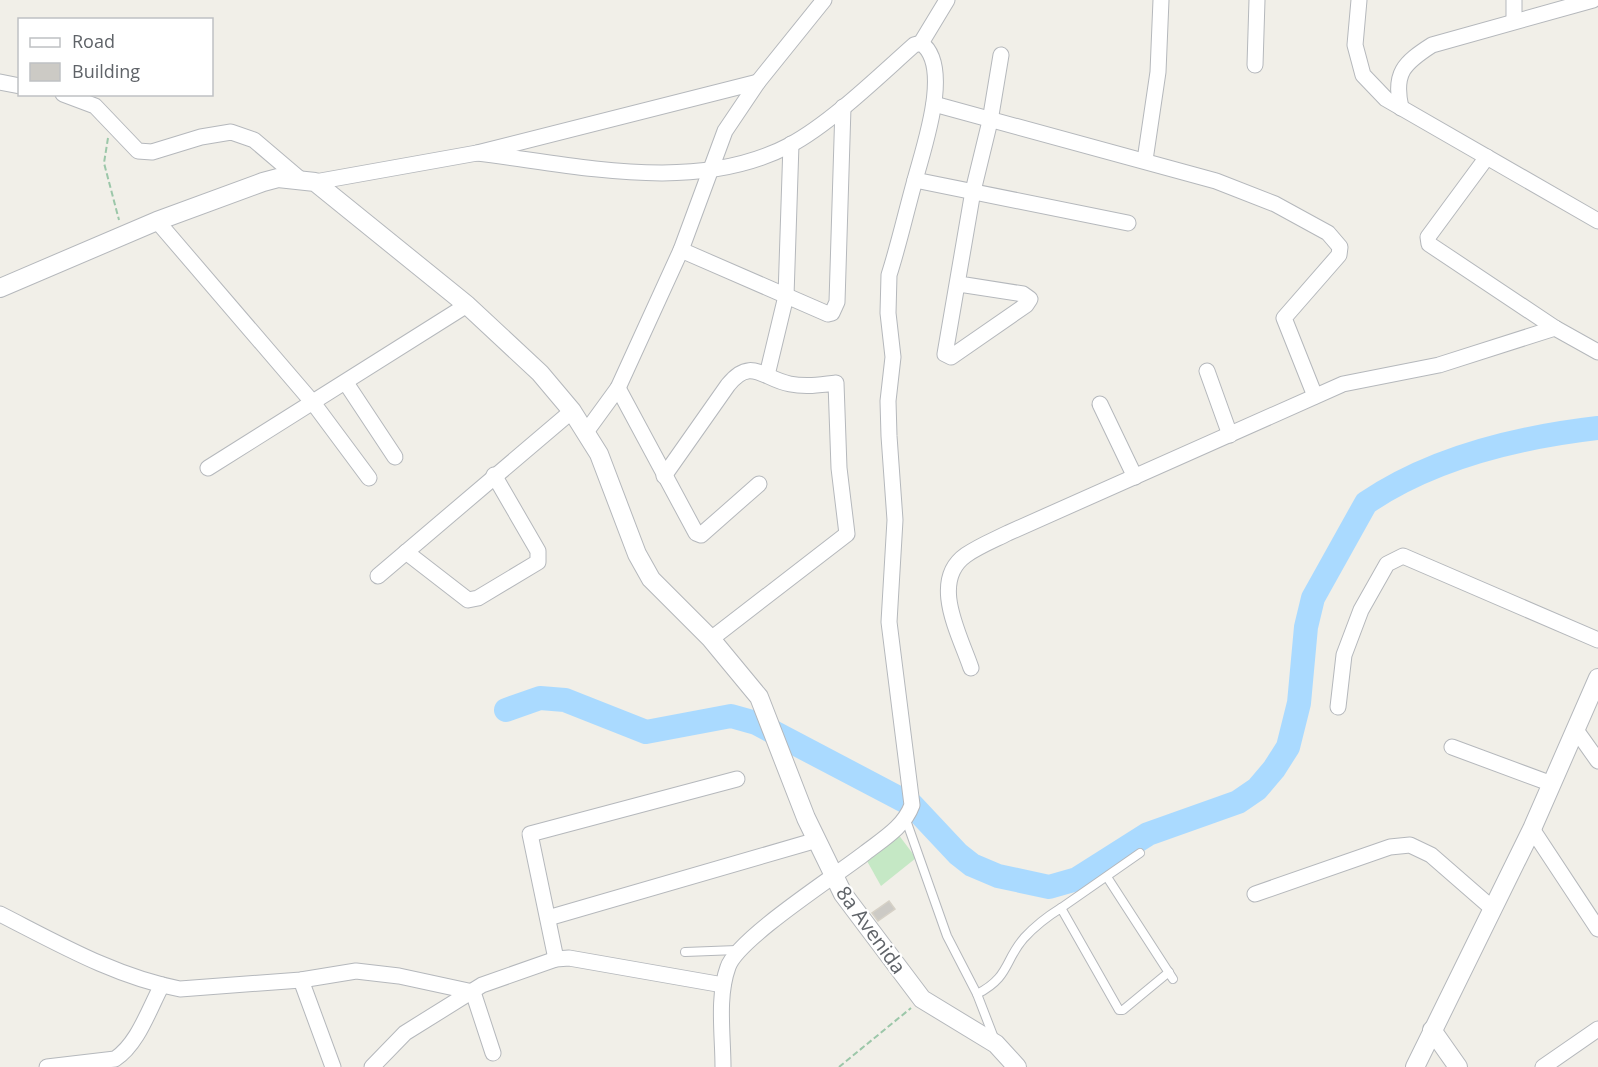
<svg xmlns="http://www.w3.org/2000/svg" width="1598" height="1067" font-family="'Open Sans',sans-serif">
	<rect width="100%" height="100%" fill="#f1efe8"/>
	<!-- park -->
	<path fill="#c5e8c5" d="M898,834L916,858L881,886L867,861Z"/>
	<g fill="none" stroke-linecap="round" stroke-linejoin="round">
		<!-- river -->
		<path stroke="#aadaff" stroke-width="24" d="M506,710L540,698L565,700L646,732L731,716L756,723L912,805L958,854L972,865L998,876L1049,887L1077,879L1148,834L1238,802L1257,789L1274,769L1288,747L1299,703L1306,627L1313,598L1366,503C1432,458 1520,437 1598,428"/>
	</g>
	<!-- building -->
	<path fill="#cccac5" stroke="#d6d1c6" stroke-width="1.5" d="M889,901L895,909L878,921L872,913Z"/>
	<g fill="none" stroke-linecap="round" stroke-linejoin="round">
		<!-- service casing -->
		<g stroke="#b5b8bc" stroke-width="10">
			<g id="service">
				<path d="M906,820L947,936L977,994L994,1038"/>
				<path d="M1107,877L1173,979"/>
				<path d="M1061,908L1140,853"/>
				<path d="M685,952L737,950"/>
				<path d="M977,994C1010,977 1004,961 1024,938C1035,926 1048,916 1061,908L1119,1010H1123L1169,972"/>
			</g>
		</g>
		<!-- minor casing -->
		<g stroke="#b5b8bc" stroke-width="17">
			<g id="minor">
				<path d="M1359,0L1355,45L1363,75L1386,99L1598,221"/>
				<path d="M1514,21V0"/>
				<path d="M1255,65L1257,0"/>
				<path d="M0,82L20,86"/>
				<path d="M63,94L95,106L138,151L152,152L201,137L231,132L254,140L301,180"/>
				<path d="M934,104L1216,181L1275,204L1328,233L1340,247L1339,255L1284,318L1315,396"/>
				<path d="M1401,108C1393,73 1404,63 1432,45L1593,0"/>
				<path d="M477,153C577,165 696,195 790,145C831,123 879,76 914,45L921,43L947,0"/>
				<path d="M1487,157L1428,237L1429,244L1555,328L1598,352"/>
				<path d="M1145,160L1158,72L1161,0"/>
				<path d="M915,180L1128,223"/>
				<path d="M315,182L477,153L758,82"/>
				<path d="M157,221L314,404L369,478"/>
				<path d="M681,250L828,314L832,313L837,302L843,107"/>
				<path d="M959,284L1023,294L1030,299L1026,305L951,357L945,354L973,191L990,121L1001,55"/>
				<path d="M1207,371L1230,435"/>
				<path d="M767,375L786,296L791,144"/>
				<path d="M346,383L395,457"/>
				<path d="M618,388L696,533L701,535L759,484"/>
				<path d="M1100,404L1135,477"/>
				<path d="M586,432L618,388L681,250L725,131L758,82L824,0"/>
				<path d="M208,468L467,305"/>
				<path d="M664,476L728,385C751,356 763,379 790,384C805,387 820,385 836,383L839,468L847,534L711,639"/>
				<path d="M406,552L468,600L478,598L538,562V551L494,475"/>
				<path d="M378,576L572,411"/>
				<path d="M971,668C960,635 929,581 966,555C979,546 994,540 1008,533L1343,384L1439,365L1555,328"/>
				<path d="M1338,707L1344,655L1361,610L1387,564L1403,556L1598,640"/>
				<path d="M1576,730L1598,761"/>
				<path d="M1452,747L1552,784"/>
				<path d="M1532,829L1598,929"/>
				<path d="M1255,894L1390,847L1410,845L1431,855L1493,909"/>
				<path d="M0,914C57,943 116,977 180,989L301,980L356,971L399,976L473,992L493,1053"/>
				<path d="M548,918L817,840"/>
				<path d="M556,959L530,834L737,779"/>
				<path d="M301,980L333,1067"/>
				<path d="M47,1067L115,1059C138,1044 149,1009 162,985"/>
				<path d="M372,1067L405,1033L482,985L556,959L569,958L723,985"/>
				<path d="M723,1067C723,1035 717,997 728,967C737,939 837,875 865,853C883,839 904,827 912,805L889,622L895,520L889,436L888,401L893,357L888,313L889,275C899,244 906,212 915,180C923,149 953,66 921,43"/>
				<path d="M1543,1067L1598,1029"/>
			</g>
		</g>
		<!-- tertiary casing -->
		<g stroke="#b5b8bc" stroke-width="20">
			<g id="tertiary">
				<path d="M0,288L157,221L263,182L278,178L315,182L467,305L540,373L572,411L599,454L637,554L651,579L711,639L759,697L806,818L843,894L922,999L996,1044L1017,1067"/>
				<path d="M1432,1030L1458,1067"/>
				<path d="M1415,1067L1532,829L1598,678"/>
			</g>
		</g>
		<!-- path -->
		<g stroke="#9cc7a9" stroke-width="2" stroke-dasharray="6 3" stroke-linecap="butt">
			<path d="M108,138L104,163L119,220"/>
			<path d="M839,1067L911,1008"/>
		</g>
		<!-- service -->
		<use href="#service" stroke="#fff" stroke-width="8"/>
		<!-- minor -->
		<use href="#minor" stroke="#fff" stroke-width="15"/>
		<!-- tertiary -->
		<use href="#tertiary" stroke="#fff" stroke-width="18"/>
	</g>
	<g text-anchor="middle" stroke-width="4.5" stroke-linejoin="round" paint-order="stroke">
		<!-- street labels -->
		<g font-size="20" fill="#5f6368" stroke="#fff">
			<text transform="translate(871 930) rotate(54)" y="7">8a Avenida</text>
		</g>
	</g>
	<!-- legend -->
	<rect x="18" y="18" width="195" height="78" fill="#ffffff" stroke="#bfc1c3" stroke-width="1.5"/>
	<rect x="30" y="38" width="30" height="9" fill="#ffffff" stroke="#bfc1c3" stroke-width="1.5"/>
	<text x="72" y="48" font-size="18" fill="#5f6368">Road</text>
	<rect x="30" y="63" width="30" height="18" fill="#cccac5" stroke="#bfc1c3" stroke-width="1.5"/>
	<text x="72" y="78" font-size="18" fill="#5f6368">Building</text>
</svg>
